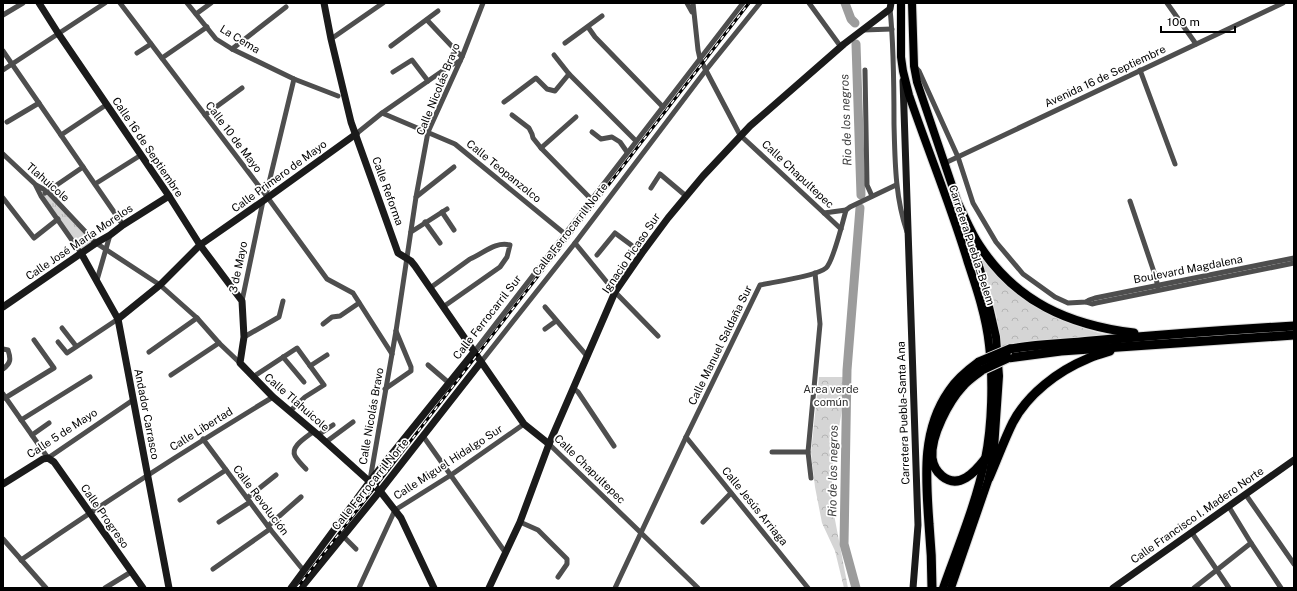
<svg xmlns="http://www.w3.org/2000/svg" width="1297" height="591" font-family="'Public Sans',sans-serif">
	<defs>
		<pattern id="forest-crowns" width="20" height="18" patternUnits="userSpaceOnUse"><rect width="20" height="18" fill="#d5d5d5"/><path d="M2 6a3 3 0 1 1 6 0M12 15a3 3 0 1 1 6 0" fill="none" stroke="#b5b5b5"/></pattern>
		<pattern id="park-tufts" width="24" height="20" patternUnits="userSpaceOnUse"><rect width="24" height="20" fill="#d5d5d5"/><path d="M3 7l-1-3M5 7V3M7 7l1-3M15 17l-1-3M17 17v-4M19 17l1-3" fill="none" stroke="#b5b5b5"/></pattern>
	</defs>
	<rect width="100%" height="100%" fill="#fff"/>
	<!-- forest -->
	<g fill="url(#forest-crowns)">
		<path d="M977,246L1042,310L1066,322L1080,327L1099,333L1120,337L1000,348L997,318Z"/>
		<path d="M819,377H846L845,393L832,467V504L848,588H844L835,551L822,523L815,487L811,452Z"/>
	</g>
	<!-- park -->
	<path fill="url(#park-tufts)" d="M47,193L93,241L81,249L42,196Z"/>
	<g fill="none" stroke-linecap="round" stroke-linejoin="round">
		<!-- river -->
		<g stroke="#9c9c9c" stroke-width="9">
			<path d="M845,3L851,19L855,23"/>
			<path d="M856,44L861,195"/>
			<path d="M856,588L844,544L847,370L860,208"/>
		</g>
		<!-- primary casing -->
		<g stroke="#dbdbdb" stroke-width="10">
			<g id="primary">
				<path d="M901,3V57L903,71L909,95C928,151 951,206 968,263C977,290 986,317 989,345C993,379 992,425 985,459C976,503 958,546 943,588"/>
				<path d="M912,3L914,66L917,82L960,209"/>
				<path d="M951,588L989,478L994,449L999,376L996,337L990,311L980,269L966,228"/>
			</g>
		</g>
		<!-- highway casing -->
		<g stroke="#dbdbdb" stroke-width="11">
			<g id="highway">
				<path d="M958,204C965,218 971,233 979,245C1016,302 1069,325 1134,333"/>
				<path d="M1010,349C1037,344 1064,344 1091,341C1159,335 1226,330 1294,326"/>
				<path d="M1008,358L1061,351L1294,335"/>
				<path d="M982,370C976,375 968,380 963,386C949,401 930,436 932,458C933,465 937,472 942,476C959,490 975,472 985,459"/>
				<path d="M989,478C997,460 1004,440 1013,422C1028,394 1058,371 1087,359C1094,355 1102,354 1110,351"/>
				<path d="M932,588C932,567 931,545 929,524C926,479 921,431 949,391C957,379 968,370 979,362"/>
			</g>
		</g>
		<!-- street -->
		<g stroke="#4e4e4e" stroke-width="5">
			<path d="M120,3L268,198L327,279L353,293L392,354"/>
			<path d="M187,3L216,39L232,49L294,79L338,96"/>
			<path d="M687,3L692,12"/>
			<path d="M693,3L698,50L700,59L740,135L824,213L841,229"/>
			<path d="M809,3L841,47"/>
			<path d="M1167,3L1196,44"/>
			<path d="M890,9C894,47 894,85 894,124C895,161 895,197 907,232"/>
			<path d="M196,14L211,3"/>
			<path d="M3,15L23,3"/>
			<path d="M427,20L462,57"/>
			<path d="M588,27L595,37L663,107"/>
			<path d="M863,30L892,29"/>
			<path d="M331,39L383,3"/>
			<path d="M565,43L602,16"/>
			<path d="M391,46L438,11"/>
			<path d="M232,49L286,7"/>
			<path d="M3,51L123,225"/>
			<path d="M137,53L151,44"/>
			<path d="M554,55L569,74L636,141"/>
			<path d="M162,58L207,27"/>
			<path d="M915,67L919,71L958,157L973,203L996,242L1023,274L1055,297L1068,303L1086,302L1089,300L1095,298L1294,258"/>
			<path d="M3,70L105,3"/>
			<path d="M865,70L867,185L872,196"/>
			<path d="M1140,70L1175,164"/>
			<path d="M393,72L412,60L428,81"/>
			<path d="M504,102L536,78L547,89L555,91L569,74"/>
			<path d="M382,113L455,144L565,234"/>
			<path d="M205,115L242,88"/>
			<path d="M512,115L529,128L532,134L533,138L541,148L591,199"/>
			<path d="M7,122L39,103"/>
			<path d="M592,132L601,139L612,137L620,142L627,152"/>
			<path d="M356,134L382,113L451,65L460,61"/>
			<path d="M61,135L106,105"/>
			<path d="M541,148L576,117"/>
			<path d="M3,154L36,185L47,191L96,243L160,285L197,318L219,343L240,363"/>
			<path d="M945,163L1283,3"/>
			<path d="M95,184L141,155"/>
			<path d="M36,186L41,196L81,253"/>
			<path d="M651,188L660,174L686,196"/>
			<path d="M45,193L83,167"/>
			<path d="M266,195L294,79"/>
			<path d="M416,197L454,167"/>
			<path d="M3,198L34,238L58,219"/>
			<path d="M1130,201L1156,278L1158,288"/>
			<path d="M442,212L454,230"/>
			<path d="M824,213L846,210"/>
			<path d="M425,222L440,243"/>
			<path d="M411,232L447,209"/>
			<path d="M575,243L615,292L658,336"/>
			<path d="M597,255L615,233L642,253"/>
			<path d="M97,280L110,235"/>
			<path d="M430,288L470,259C483,254 495,241 510,245L507,257L500,267L443,307"/>
			<path d="M242,301L263,201"/>
			<path d="M1086,302L1092,304L1096,303L1294,263"/>
			<path d="M545,307L587,356"/>
			<path d="M323,324L332,317L340,316L359,303"/>
			<path d="M62,328L76,346"/>
			<path d="M545,329L556,321"/>
			<path d="M244,337L279,317L283,301"/>
			<path d="M58,342L67,353L118,319"/>
			<path d="M3,349L8,350C11,359 11,363 3,369"/>
			<path d="M149,352L197,318"/>
			<path d="M474,352L743,3"/>
			<path d="M283,357L304,382"/>
			<path d="M481,362L575,243L706,70L760,3"/>
			<path d="M428,365L449,383"/>
			<path d="M310,366L327,355"/>
			<path d="M171,375L219,343"/>
			<path d="M253,377L297,348L324,385L305,397L290,411"/>
			<path d="M573,388L578,392L614,446"/>
			<path d="M385,389L411,371V367L396,331"/>
			<path d="M3,394L48,458L133,400"/>
			<path d="M5,398L54,368L34,340"/>
			<path d="M21,420L90,377"/>
			<path d="M32,435L49,423"/>
			<path d="M318,435L333,425"/>
			<path d="M423,436L505,552"/>
			<path d="M686,437L808,588"/>
			<path d="M203,439L270,529L304,571"/>
			<path d="M326,442L353,422"/>
			<path d="M549,444L698,588"/>
			<path d="M772,452H808"/>
			<path d="M306,469C302,465 298,461 295,456C290,446 307,437 314,431"/>
			<path d="M811,478L808,452L820,324L815,273"/>
			<path d="M370,480L396,331L416,197L428,132L462,57L483,3"/>
			<path d="M1246,495L1294,564"/>
			<path d="M247,498L276,475"/>
			<path d="M180,500L226,470"/>
			<path d="M1229,507L1251,543L1281,588"/>
			<path d="M219,522L250,502"/>
			<path d="M520,522L538,530L567,559V564L558,577"/>
			<path d="M703,522L731,493"/>
			<path d="M268,526L301,497"/>
			<path d="M1192,533L1229,588"/>
			<path d="M343,536L356,549"/>
			<path d="M3,539L46,588"/>
			<path d="M21,560C103,503 187,449 273,397"/>
			<path d="M213,569L270,529"/>
			<path d="M105,588L131,572"/>
			<path d="M359,588L395,510L451,475L524,424"/>
			<path d="M615,588L686,437L760,285C774,282 817,276 826,268C833,262 843,221 846,210L850,207L896,185"/>
			<path d="M1194,588L1251,543"/>
		</g>
		<!-- secondary -->
		<g stroke="#1b1b1b" stroke-width="7">
			<path d="M39,3L58,33L169,196L200,245L242,301L244,337L240,363L273,397L318,435L380,491L401,518L434,588"/>
			<path d="M324,3L331,39L351,122L398,253L411,261L415,266L524,424L549,444"/>
			<path d="M903,81L918,525L913,588"/>
			<path d="M81,253L118,319L169,588"/>
			<path d="M3,307L96,243L110,235L123,225L169,196"/>
			<path d="M118,319L160,285L200,245L263,201L356,134"/>
			<path d="M3,484L43,459L48,458L54,462L143,588"/>
			<path d="M291,588L370,481L474,352"/>
			<path d="M301,588L380,491L481,362"/>
			<path d="M489,588L520,522L549,444L615,292L642,253L668,218L703,176L750,126L844,44L890,9L891,3"/>
			<path d="M1113,588L1294,460"/>
		</g>
		<!-- primary -->
		<use href="#primary" stroke="#000" stroke-width="8"/>
		<!-- highway -->
		<use href="#highway" stroke="#000" stroke-width="9"/>
		<!-- rail casing -->
		<g stroke="#000" stroke-width="3">
			<path id="rail" d="M297,588L749,3"/>
		</g>
		<!-- rail -->
		<use href="#rail" stroke="#fff" stroke-width="1.5" stroke-dasharray="4.5" stroke-linecap="butt"/>
		<!-- highway-bridge casing -->
		<g stroke="#dbdbdb" stroke-width="11" stroke-linecap="butt">
			<g id="highway-bridge">
				<path d="M979,362L1010,349"/>
				<path d="M982,370L1008,358"/>
			</g>
		</g>
		<!-- highway-bridge -->
		<use href="#highway-bridge" stroke="#000" stroke-width="9"/>
	</g>
	<g text-anchor="middle" stroke-width="3.5" stroke-linejoin="round" paint-order="stroke">
		<!-- street labels -->
		<g font-size="11" fill="#000" stroke="#fff">
			<text transform="translate(240 39) rotate(31)" y="4">La Cema</text>
			<text transform="translate(1105 76) rotate(-25)" y="4">Avenida 16 de Septiembre</text>
			<text transform="translate(438 89) rotate(-68)" y="4">Calle Nicolás Bravo</text>
			<text transform="translate(234 137) rotate(53)" y="4">Calle 10 de Mayo</text>
			<text transform="translate(148 147) rotate(56)" y="4">Calle 16 de Septiembre</text>
			<text transform="translate(504 171) rotate(39)" y="4">Calle Teopanzolco</text>
			<text transform="translate(798 174) rotate(43)" y="4">Calle Chapultepec</text>
			<text transform="translate(279 176) rotate(-36)" y="4">Calle Primero de Mayo</text>
			<text transform="translate(48 182) rotate(41)" y="4">Tlahuicole</text>
			<text transform="translate(388 191) rotate(70)" y="4">Calle Reforma</text>
			<text transform="translate(570 229) rotate(-52)" y="4">Calle Ferrocarril Norte</text>
			<text transform="translate(79 242) rotate(-34)" y="4">Calle José María Morelos</text>
			<text transform="translate(972 245) rotate(72)" y="4">Carretera Puebla - Belem</text>
			<text transform="translate(631 253) rotate(-56)" y="4">Ignacio Picaso Sur</text>
			<text transform="translate(238 267) rotate(-78)" y="4">3 de Mayo</text>
			<text transform="translate(1188 269) rotate(-11)" y="4">Boulevard Magdalena</text>
			<text transform="translate(487 317) rotate(-52)" y="4">Calle Ferrocarril Sur</text>
			<text transform="translate(720 345) rotate(-64)" y="4">Calle Manuel Saldaña Sur</text>
			<text transform="translate(297 402) rotate(41)" y="4">Calle Tlahuicole</text>
			<text transform="translate(903 413) rotate(-92)" y="4">Carretera Puebla-Santa Ana</text>
			<text transform="translate(147 414) rotate(79)" y="4">Andador Carrasco</text>
			<text transform="translate(371 416) rotate(-80)" y="4">Calle Nicolás Bravo</text>
			<text transform="translate(201 429) rotate(-32)" y="4">Calle Libertad</text>
			<text transform="translate(62 433) rotate(-33)" y="4">Calle 5 de Mayo</text>
			<text transform="translate(448 462) rotate(-33)" y="4">Calle Miguel Hidalgo Sur</text>
			<text transform="translate(590 469) rotate(44)" y="4">Calle Chapultepec</text>
			<text transform="translate(370 484) rotate(-51)" y="4">Calle Ferrocarril Norte</text>
			<text transform="translate(261 500) rotate(53)" y="4">Calle Revolución</text>
			<text transform="translate(755 506) rotate(51)" y="4">Calle Jesús Arriaga</text>
			<text transform="translate(1197 515) rotate(-35)" y="4">Calle Francisco I. Madero Norte</text>
			<text transform="translate(105 516) rotate(55)" y="4">Calle Progreso</text>
		</g>
		<!-- park labels -->
		<g font-size="11" fill="#2c2c2c" stroke="#fff">
			<text x="831" y="393">Area verde<tspan x="831" dy="13">común</tspan></text>
		</g>
		<!-- water labels -->
		<g font-size="12" font-style="italic" fill="#3d3d3d" stroke="#fff">
			<text transform="translate(846 120) rotate(-92)" y="4">Rio de los negros</text>
			<text transform="translate(833 471) rotate(-89)" y="4">Rio de los negros</text>
		</g>
	</g>
	<!-- border -->
	<rect width="1297" height="591" fill="none" stroke="#000000" stroke-width="8"/>
	<!-- scale -->
	<path d="M1161 26v6h74v-6" fill="none" stroke="#000000" stroke-width="2"/>
	<text x="1167" y="26" font-size="12" fill="#000000" stroke="#ffffff" stroke-width="3" paint-order="stroke">100 m</text>
</svg>
